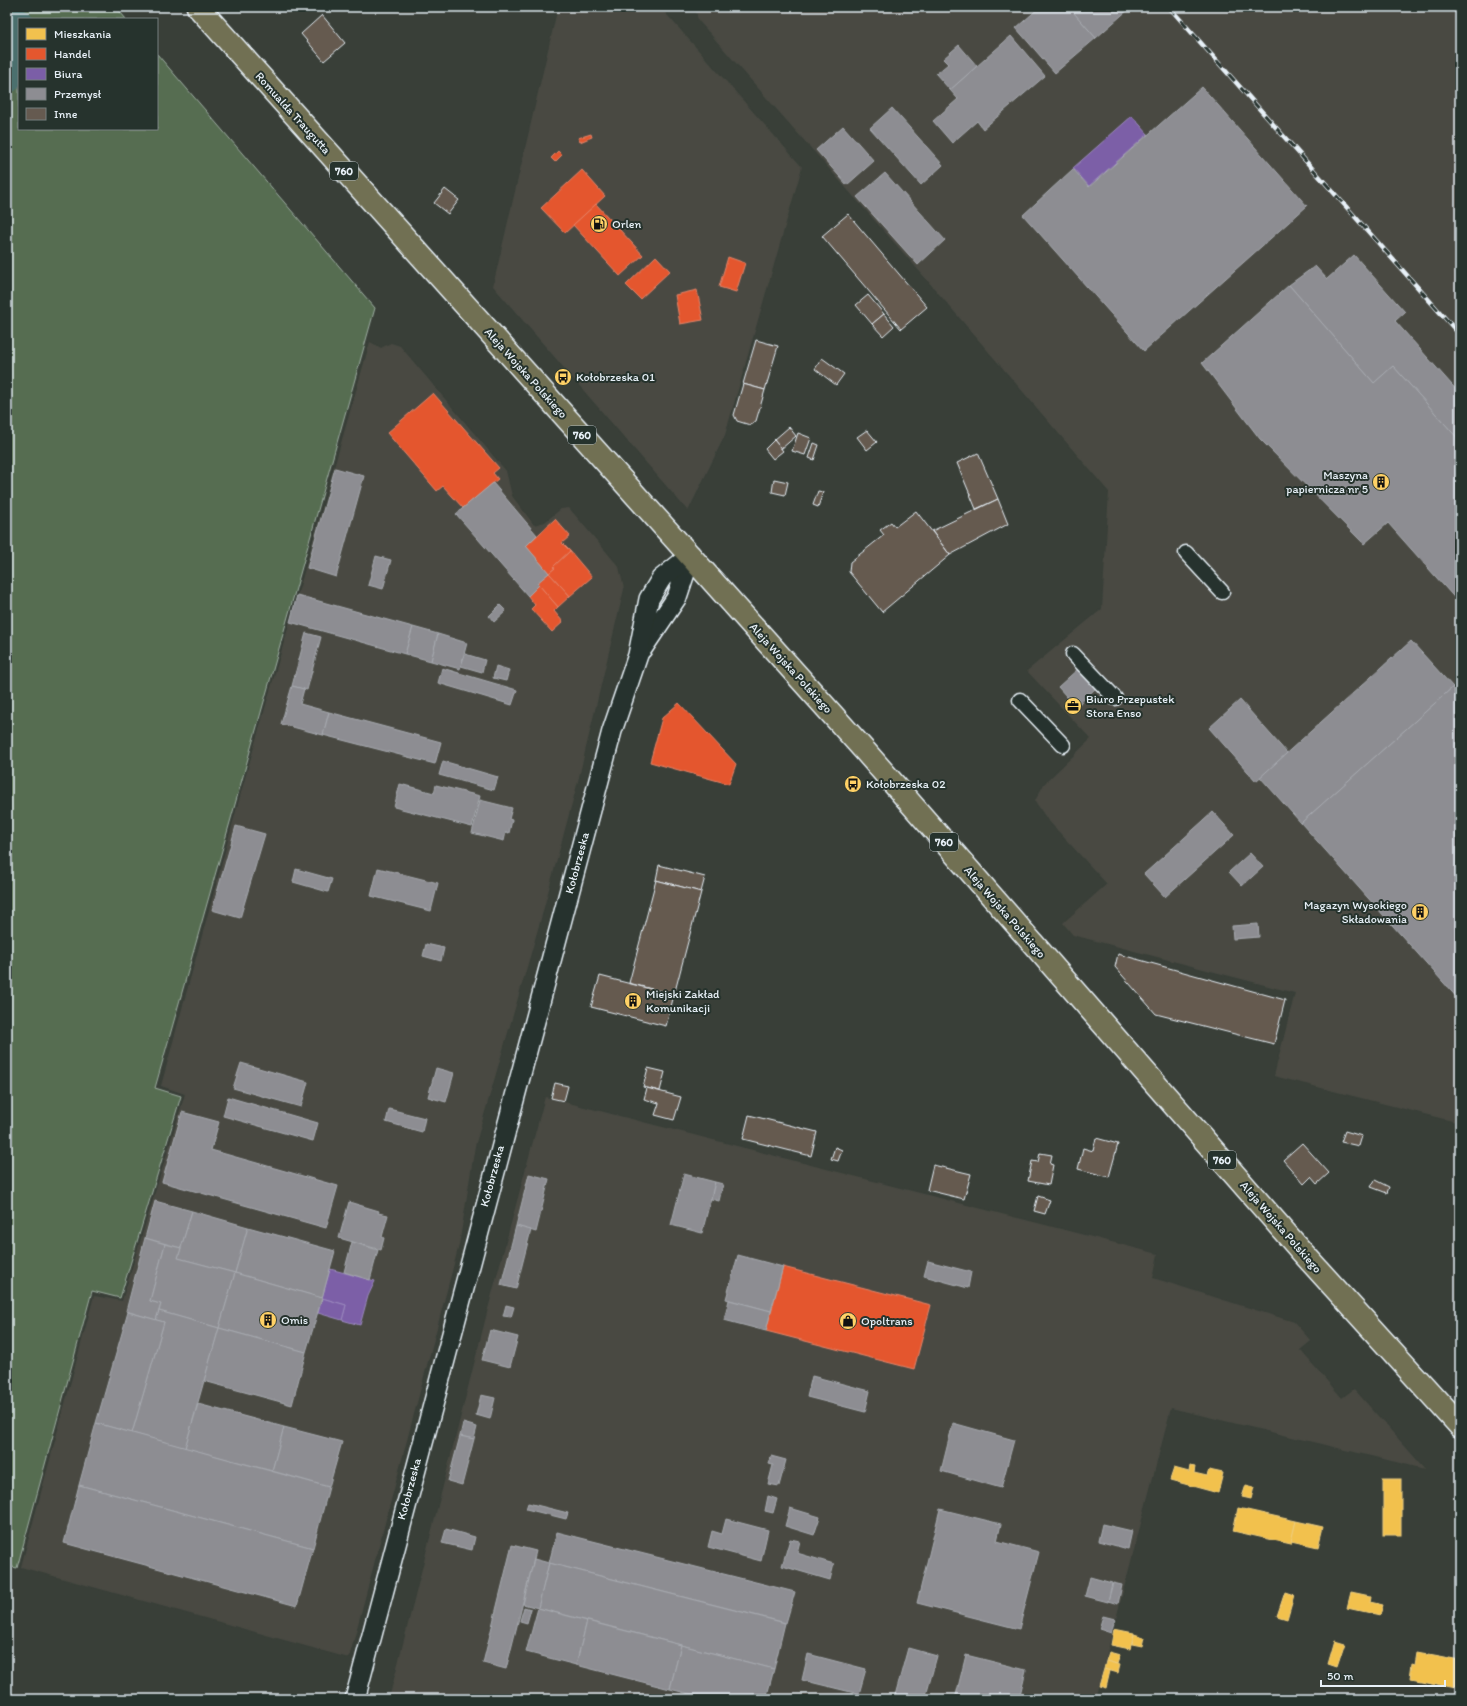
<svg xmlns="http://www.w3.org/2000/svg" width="1467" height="1706" font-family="Itim,sans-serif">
	<rect width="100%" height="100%" fill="#393f38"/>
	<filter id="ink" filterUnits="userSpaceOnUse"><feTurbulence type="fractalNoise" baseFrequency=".025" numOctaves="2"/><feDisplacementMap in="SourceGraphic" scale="8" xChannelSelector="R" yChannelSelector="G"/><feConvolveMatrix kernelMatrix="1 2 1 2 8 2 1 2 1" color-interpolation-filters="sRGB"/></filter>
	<g filter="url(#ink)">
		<!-- built -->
		<g fill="#494a43">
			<path d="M558,7H660L802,167L725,435L688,511L493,286Z"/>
			<path d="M695,7H1460V1123L1274,1076L1295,993L1073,935L1063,923L1107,884L1047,819L1035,801L1044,784L1091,739L1027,671L1102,609L1109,492L921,273L698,20Z"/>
			<path d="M370,342L381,348L391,343L400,346L506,471L512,496L534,525L545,522L561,509L569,508L619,567L624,589L578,781L540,922L475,1146L459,1245L349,1658L21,1567L94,1296L122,1301L185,1094L161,1086L244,782Z"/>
			<path d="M545,1097L1158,1254L1153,1278L1294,1322L1311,1341L1300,1350L1342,1398L1354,1389L1425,1469L1171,1408L1095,1699H389L488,1309Z"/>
		</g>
		<!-- green -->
		<path fill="#566d51" stroke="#9fafa4" d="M7,7H116L126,19H19V129H157V54L375,308L155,1088L181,1096L120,1298L92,1291L17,1568L7,1566Z"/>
		<!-- homes -->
		<g fill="#f2c14e" stroke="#efcf81">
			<path d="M1190,1466L1195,1467L1194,1473L1207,1476L1209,1470L1223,1473L1218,1493L1170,1480L1174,1468L1189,1472Z"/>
			<rect x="1383" y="1479" width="18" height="56"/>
			<path d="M1246,1485L1254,1487L1251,1499L1242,1497Z"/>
			<path d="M1238,1508L1296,1521L1291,1544L1233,1531Z"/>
			<path d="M1296,1521L1323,1527L1318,1547L1291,1541Z"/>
			<path d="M1285,1592L1294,1595L1287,1619L1277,1616Z"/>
			<path d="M1351,1592L1370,1596L1369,1602L1382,1605L1379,1615L1347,1608Z"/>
			<path d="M1114,1629L1134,1633L1130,1649L1111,1645Z"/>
			<path d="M1134,1634L1144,1637L1142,1646L1132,1644Z"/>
			<path d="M1335,1640L1345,1643L1337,1667L1328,1664Z"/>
			<path d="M1109,1652L1120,1655L1117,1664L1106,1661Z"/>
			<path d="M1417,1653L1460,1661L1456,1688L1410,1679L1412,1664L1415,1665Z"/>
			<path d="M1106,1661L1120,1665L1118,1673L1104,1669Z"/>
			<path d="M1460,1666V1688H1456Z"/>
			<path d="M1104,1669L1110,1671L1106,1688L1099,1686Z"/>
		</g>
		<!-- shops -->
		<g fill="#e4572e" stroke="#e5856b">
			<path d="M591,134L592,137L580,142L578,138Z"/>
			<path d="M558,151L562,155L555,162L551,158Z"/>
			<path d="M582,170L605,196L565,233L541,208Z"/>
			<path d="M596,204L643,255L620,276L573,225Z"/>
			<path d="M656,256L670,271L640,299L626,285Z"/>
			<path d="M728,257L745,263L736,292L719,287Z"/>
			<path d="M697,290L703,320L680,324L675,295Z"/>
			<path d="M433,393L499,468L493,473L498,479L463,508L443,486L437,491L387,433Z"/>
			<path d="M555,519L570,536L562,543L570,551L553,567L555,568L549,573L526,546Z"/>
			<path d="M570,551L592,577L570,596L549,573L555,568L553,567Z"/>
			<path d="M549,573L570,596L558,607L537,583Z"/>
			<path d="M539,585L558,607L554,611L563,622L552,632L531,609L535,605L528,596Z"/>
			<path d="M679,703L736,764L729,784L650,762L662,718Z"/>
			<path d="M783,1267L931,1305L914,1369L766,1331Z"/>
		</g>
		<!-- offices -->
		<g fill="#7b5ea7" stroke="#9c8abf">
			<path d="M1132,116L1148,134L1089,186L1073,168Z"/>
			<path d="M330,1269L375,1281L368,1296L360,1325L342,1320L346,1305L322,1298Z"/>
			<path d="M322,1298L346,1305L342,1320L318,1313Z"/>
		</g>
		<!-- industry -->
		<g fill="#8d8d92" stroke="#a8abb1">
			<path d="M1040,7H1069L1096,38L1055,73L1016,28Z"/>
			<path d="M1080,7H1129L1130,8L1096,38L1074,13Z"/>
			<path d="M1011,36L1045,76L983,129L977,121L952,143L933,121L958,99L950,90Z"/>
			<path d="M959,45L977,66L950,90L936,74L948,64L943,59Z"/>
			<path d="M1202,87L1307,206L1144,351L1023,215L1073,169L1089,187Z"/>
			<path d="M892,108L943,165L921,185L870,128Z"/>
			<path d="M843,126L874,161L847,185L816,150Z"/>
			<path d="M885,173L945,240L918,265L857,197Z"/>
			<path d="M1354,255L1405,312L1395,321L1460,394V441L1393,366L1374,383L1289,285L1315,266L1327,279Z"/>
			<path d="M1289,285L1374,383L1393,366L1460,441V604L1388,523L1364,544L1260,439L1202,363Z"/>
			<path d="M335,468L364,476L336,577L307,568Z"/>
			<path d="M493,483L537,535L526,546L549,573L537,583L539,585L528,596L456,514Z"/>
			<path d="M376,556L391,560L383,589L368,585Z"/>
			<path d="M297,595L413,627L405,654L290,622Z"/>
			<path d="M500,605L506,611L494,622L489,616Z"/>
			<path d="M413,627L438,634L431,661L405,654Z"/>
			<path d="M306,633L321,637L307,690L292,686Z"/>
			<path d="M438,634L467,643L460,669L431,661Z"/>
			<path d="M1411,641L1453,687L1301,823L1260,777Z"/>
			<path d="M465,654L485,660L482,672L461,666Z"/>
			<path d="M496,666L509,670L506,681L493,678Z"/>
			<path d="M442,668L517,690L512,705L438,683Z"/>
			<path d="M1079,668L1097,687L1076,707L1058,687Z"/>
			<path d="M292,686L304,689L300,704L329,712L323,735L281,724Z"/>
			<path d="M1453,687L1460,696V1001L1301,823Z"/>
			<path d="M1240,700L1287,753L1256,781L1209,728Z"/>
			<path d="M329,712L441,742L435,764L323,735Z"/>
			<path d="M443,761L498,777L494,790L439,775Z"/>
			<path d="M400,784L434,793L436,785L480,796L472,827L394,807Z"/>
			<path d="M480,800L512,808L509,819L512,820L509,833L506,832L504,841L472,833Z"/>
			<path d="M1213,812L1234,835L1165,897L1144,874Z"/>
			<path d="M236,826L265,834L240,918L212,910Z"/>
			<path d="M1250,853L1263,867L1242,886L1229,872Z"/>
			<path d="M378,868L438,883L431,911L371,896Z"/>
			<path d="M296,869L332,879L328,892L293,882Z"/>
			<path d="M1258,924L1259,937L1233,939L1232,926Z"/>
			<path d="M426,944L444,948L441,961L423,956Z"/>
			<path d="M241,1063L308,1082L301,1107L233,1088Z"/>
			<path d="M436,1068L454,1073L446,1102L428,1097Z"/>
			<path d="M228,1097L318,1123L313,1141L223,1116Z"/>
			<path d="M389,1109L425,1118L422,1132L386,1122Z"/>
			<path d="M182,1112L219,1122L211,1150L338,1186L326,1228L162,1182Z"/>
			<path d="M529,1174L549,1179L536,1232L516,1226Z"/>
			<path d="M684,1174L715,1182L702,1233L671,1225Z"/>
			<path d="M715,1182L723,1184L719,1201L711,1199Z"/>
			<path d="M155,1201L192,1211L181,1248L145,1238Z"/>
			<path d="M349,1202L379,1211L378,1213L388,1215L382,1237L384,1238L381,1250L339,1238Z"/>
			<path d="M192,1211L248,1227L235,1273L178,1258Z"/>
			<path d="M516,1226L531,1230L516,1289L501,1285Z"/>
			<path d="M248,1227L335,1251L322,1298L235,1273Z"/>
			<path d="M145,1238L165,1244L150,1301L161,1304L156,1320L126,1311Z"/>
			<path d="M352,1242L378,1250L370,1280L344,1272Z"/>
			<path d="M165,1244L181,1248L178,1258L235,1273L219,1328L159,1311L161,1304L150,1301Z"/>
			<path d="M738,1255L783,1267L771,1311L726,1299Z"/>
			<path d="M928,1261L971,1272L968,1288L924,1276Z"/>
			<path d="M235,1273L322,1298L306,1352L219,1328Z"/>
			<path d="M729,1300L771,1311L766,1331L724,1320Z"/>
			<path d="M506,1305L514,1307L511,1317L503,1316Z"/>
			<path d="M159,1311L219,1328L185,1448L132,1433L164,1322L156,1320Z"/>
			<path d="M128,1312L164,1322L132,1433L96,1423Z"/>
			<path d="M219,1328L306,1352L292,1405L204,1381Z"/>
			<path d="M490,1330L518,1337L510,1367L482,1360Z"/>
			<path d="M812,1376L870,1391L865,1412L807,1397Z"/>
			<path d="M481,1395L495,1398L490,1419L476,1415Z"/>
			<path d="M198,1404L284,1427L272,1471L185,1448Z"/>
			<path d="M96,1423L329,1487L313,1548L79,1485Z"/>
			<path d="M463,1423L477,1427L474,1439L460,1436Z"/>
			<path d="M953,1423L1014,1440L1001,1488L941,1471Z"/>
			<path d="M284,1427L342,1442L329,1487L272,1471Z"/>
			<path d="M460,1436L474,1439L462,1485L448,1481Z"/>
			<path d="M771,1456L786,1460L779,1486L768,1484L773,1465L769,1464Z"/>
			<path d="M79,1485L313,1548L297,1606L64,1543Z"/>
			<path d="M768,1496L777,1499L773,1513L765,1511Z"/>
			<path d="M528,1503L568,1513L566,1519L526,1509Z"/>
			<path d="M790,1508L820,1517L814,1535L785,1526Z"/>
			<path d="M940,1509L1001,1524L997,1541L1039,1552L1019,1629L917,1603Z"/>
			<path d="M726,1519L768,1530L761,1561L708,1547L712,1531L722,1534Z"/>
			<path d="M1102,1524L1132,1531L1128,1549L1098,1541Z"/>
			<path d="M446,1529L475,1537L472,1550L442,1543Z"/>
			<path d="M557,1532L795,1592L786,1623L549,1563Z"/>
			<path d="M790,1539L800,1541L797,1553L834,1564L830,1580L782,1566Z"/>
			<path d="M512,1545L536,1551L506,1669L483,1663Z"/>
			<path d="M534,1559L549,1563L538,1608L523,1604Z"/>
			<path d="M549,1563L785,1623L774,1669L538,1608Z"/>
			<path d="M1090,1577L1112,1583L1108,1602L1085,1596Z"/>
			<path d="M1113,1583L1122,1585L1118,1604L1108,1601Z"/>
			<path d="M524,1607L531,1609L527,1623L520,1621Z"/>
			<path d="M538,1608L587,1621L576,1665L526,1652Z"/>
			<path d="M1103,1616L1115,1619L1111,1633L1099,1629Z"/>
			<path d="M587,1621L681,1645L670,1689L576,1665Z"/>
			<path d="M681,1645L774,1669L766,1699H709L670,1689Z"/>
			<path d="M908,1648L937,1656L925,1699H894Z"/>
			<path d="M808,1654L866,1669L859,1694L802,1680Z"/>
			<path d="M966,1655L1026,1670L1019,1699H955Z"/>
		</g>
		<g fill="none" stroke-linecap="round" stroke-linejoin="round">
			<!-- river -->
			<path stroke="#4b706e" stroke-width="30" d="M7,78L19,24"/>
		</g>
		<!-- building -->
		<g fill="#655a50" stroke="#e8f1f8">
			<path d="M322,15L345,43L324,61L301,34Z"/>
			<path d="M445,189L459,200L448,214L434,203Z"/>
			<path d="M848,214L927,307L901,329L822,236Z"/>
			<path d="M868,295L884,314L872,324L856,305Z"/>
			<path d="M884,314L894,326L883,336L872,324Z"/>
			<path d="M756,340L778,346L765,390L743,384Z"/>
			<path d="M822,358L844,374L836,385L815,369Z"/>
			<path d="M743,384L765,390L756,421L750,425L737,421L734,415Z"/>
			<path d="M789,427L796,436L781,449L774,440Z"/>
			<path d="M867,430L877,442L867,450L857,437Z"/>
			<path d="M798,433L811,438L805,455L792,451Z"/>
			<path d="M774,440L783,451L773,459L765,449Z"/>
			<path d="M814,443L819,445L814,460L809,458Z"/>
			<path d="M978,453L998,499L976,509L957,463Z"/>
			<path d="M774,479L788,482L785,495L772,492Z"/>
			<path d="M818,491L823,492L818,507L813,505Z"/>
			<path d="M998,499L1008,524L950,555L932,531Z"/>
			<path d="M916,511L950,555L882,612L849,572L850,562L884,535L880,530L891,522L895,527Z"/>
			<path d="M659,865L705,877L701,892L656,880Z"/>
			<path d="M656,880L701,892L674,995L629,983Z"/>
			<path d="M1118,954L1285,1000L1274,1044L1156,1014L1115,967Z"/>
			<path d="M600,976L674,995L666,1026L591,1007Z"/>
			<path d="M648,1068L665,1072L660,1091L643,1087Z"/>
			<path d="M555,1083L568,1086L564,1101L551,1098Z"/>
			<path d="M647,1088L681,1097L674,1120L655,1115L659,1103L644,1099Z"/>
			<path d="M749,1115L817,1132L811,1156L743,1139Z"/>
			<path d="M1345,1131L1362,1136L1359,1146L1341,1142Z"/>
			<path d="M1096,1138L1118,1144L1109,1177L1078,1169L1083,1148L1093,1151Z"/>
			<path d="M1302,1143L1329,1173L1317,1184L1311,1177L1304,1184L1283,1160Z"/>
			<path d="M835,1147L842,1150L838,1161L831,1159Z"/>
			<path d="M1040,1153L1052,1155L1050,1164L1053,1165L1049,1185L1028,1181L1032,1161L1038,1162Z"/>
			<path d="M933,1165L971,1174L964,1199L927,1190Z"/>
			<path d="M1375,1180L1389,1187L1387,1193L1371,1187Z"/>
			<path d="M1038,1196L1050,1200L1045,1214L1034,1211Z"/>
		</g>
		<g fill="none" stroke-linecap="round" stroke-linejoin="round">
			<!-- street casing -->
			<g stroke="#e8f1f8" stroke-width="17">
				<g id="street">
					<path d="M1186,553L1222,592"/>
					<path d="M1073,654L1115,698"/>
					<path d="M1020,700L1063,745"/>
				</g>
			</g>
			<!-- secondary casing -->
			<g stroke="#e8f1f8" stroke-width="22">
				<g id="secondary">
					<path d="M642,649L677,597L691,555"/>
					<path d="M355,1699C438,1375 525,1053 612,731L638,655L649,599L661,579L691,555"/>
				</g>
			</g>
			<!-- primary casing -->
			<g stroke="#e8f1f8" stroke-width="25">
				<path id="primary" d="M198,7L865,751L1303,1253L1460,1426"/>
			</g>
			<!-- street -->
			<use href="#street" stroke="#26332d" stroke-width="14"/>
			<!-- secondary -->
			<use href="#secondary" stroke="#26332d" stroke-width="19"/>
			<!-- primary -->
			<use href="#primary" stroke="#716f52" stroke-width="22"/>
			<!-- rail casing -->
			<g stroke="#e8f1f8" stroke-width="4.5">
				<path id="rail" d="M1169,7L1460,335"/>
			</g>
			<!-- rail -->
			<use href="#rail" stroke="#26332d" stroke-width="3" stroke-dasharray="9" stroke-linecap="butt"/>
		</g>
	</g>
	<!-- icons -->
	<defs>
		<g id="fuel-disc" transform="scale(0.9)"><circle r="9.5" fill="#ffd166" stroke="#26332d"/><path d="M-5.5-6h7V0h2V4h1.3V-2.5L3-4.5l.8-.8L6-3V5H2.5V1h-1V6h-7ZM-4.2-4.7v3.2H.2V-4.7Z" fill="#111"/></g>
		<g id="bus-disc" transform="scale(0.9)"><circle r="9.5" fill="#ffd166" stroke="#26332d"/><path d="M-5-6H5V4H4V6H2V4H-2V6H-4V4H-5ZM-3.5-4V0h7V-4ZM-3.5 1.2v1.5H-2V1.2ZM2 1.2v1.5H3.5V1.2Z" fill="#111"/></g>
		<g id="building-disc" transform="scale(0.9)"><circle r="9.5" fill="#ffd166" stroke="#26332d"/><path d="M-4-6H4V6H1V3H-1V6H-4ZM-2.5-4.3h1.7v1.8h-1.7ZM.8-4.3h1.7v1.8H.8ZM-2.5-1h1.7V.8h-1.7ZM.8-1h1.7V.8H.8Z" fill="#111"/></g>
		<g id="office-disc" transform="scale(0.9)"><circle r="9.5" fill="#ffd166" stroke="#26332d"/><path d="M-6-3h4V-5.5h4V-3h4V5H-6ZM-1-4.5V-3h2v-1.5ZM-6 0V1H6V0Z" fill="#111"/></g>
		<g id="shop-disc" transform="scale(0.9)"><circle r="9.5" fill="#ffd166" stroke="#26332d"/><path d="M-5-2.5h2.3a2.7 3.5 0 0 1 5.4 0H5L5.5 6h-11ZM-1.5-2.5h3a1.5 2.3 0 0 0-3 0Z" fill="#111"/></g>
	</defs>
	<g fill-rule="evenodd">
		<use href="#fuel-disc" x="599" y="224"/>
		<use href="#bus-disc" x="563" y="377"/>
		<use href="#building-disc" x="1381" y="482"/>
		<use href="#office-disc" x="1073" y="706"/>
		<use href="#bus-disc" x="853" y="784"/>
		<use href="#building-disc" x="1420" y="912"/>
		<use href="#building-disc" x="633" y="1001"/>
		<use href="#building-disc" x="268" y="1320"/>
		<use href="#shop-disc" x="848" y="1321"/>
	</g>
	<g text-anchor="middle" stroke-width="4" stroke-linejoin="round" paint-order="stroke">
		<!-- shield labels -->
		<g fill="#26332d" stroke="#aeb8bb" stroke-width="1">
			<rect x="330" y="162" width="28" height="18" rx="3"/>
			<rect x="568" y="426" width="28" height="18" rx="3"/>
			<rect x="930" y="833" width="28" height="18" rx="3"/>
			<rect x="1208" y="1151" width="28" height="18" rx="3"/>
		</g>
		<g font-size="11" font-weight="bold" fill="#e8f1f8">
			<text x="344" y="175">760</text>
			<text x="582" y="439">760</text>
			<text x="944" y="846">760</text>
			<text x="1222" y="1164">760</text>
		</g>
		<!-- street labels -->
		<g font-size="12" fill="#e8f1f8" stroke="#26332d">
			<text transform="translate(293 113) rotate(48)" y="4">Romualda Traugutta</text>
			<text transform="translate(526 373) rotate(48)" y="4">Aleja Wojska Polskiego</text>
			<text transform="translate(791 668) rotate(48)" y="4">Aleja Wojska Polskiego</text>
			<text transform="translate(577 863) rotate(-75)" y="4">Kołobrzeska</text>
			<text transform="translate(1005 912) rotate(49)" y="4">Aleja Wojska Polskiego</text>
			<text transform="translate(492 1176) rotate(-75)" y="4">Kołobrzeska</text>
			<text transform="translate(1281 1227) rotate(49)" y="4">Aleja Wojska Polskiego</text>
			<text transform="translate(409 1489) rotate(-75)" y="4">Kołobrzeska</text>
		</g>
		<!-- poi labels -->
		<g font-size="12" fill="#e8f1f8" stroke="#26332d" text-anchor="start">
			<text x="612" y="228">Orlen</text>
			<text x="576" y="381">Kołobrzeska 01</text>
			<text x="1368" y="479" text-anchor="end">Maszyna<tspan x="1368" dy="14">papiernicza nr 5</tspan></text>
			<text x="1086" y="703">Biuro Przepustek<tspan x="1086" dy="14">Stora Enso</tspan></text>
			<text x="866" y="788">Kołobrzeska 02</text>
			<text x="1407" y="909" text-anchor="end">Magazyn Wysokiego<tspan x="1407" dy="14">Składowania</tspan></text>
			<text x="646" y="998">Miejski Zakład<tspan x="646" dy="14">Komunikacji</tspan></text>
			<text x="281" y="1324">Omis</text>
			<text x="861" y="1325">Opoltrans</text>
		</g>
	</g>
	<!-- margin -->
	<rect width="1467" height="1706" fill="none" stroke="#26332d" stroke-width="24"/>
	<rect x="12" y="12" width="1443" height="1682" fill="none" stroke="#e8f1f8" stroke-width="1.5" filter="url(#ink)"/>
	<!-- legend -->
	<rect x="18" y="18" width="140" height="112" fill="#26332d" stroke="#747f7e"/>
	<rect x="26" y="28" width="20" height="12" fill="#f2c14e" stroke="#747f7e"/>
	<text x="54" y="38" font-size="12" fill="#e8f1f8">Mieszkania</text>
	<rect x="26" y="48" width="20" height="12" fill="#e4572e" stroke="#747f7e"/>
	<text x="54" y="58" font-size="12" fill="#e8f1f8">Handel</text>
	<rect x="26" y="68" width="20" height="12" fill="#7b5ea7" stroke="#747f7e"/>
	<text x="54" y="78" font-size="12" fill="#e8f1f8">Biura</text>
	<rect x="26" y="88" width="20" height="12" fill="#8d8d92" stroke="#747f7e"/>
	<text x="54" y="98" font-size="12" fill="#e8f1f8">Przemysł</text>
	<rect x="26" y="108" width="20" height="12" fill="#655a50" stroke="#747f7e"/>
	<text x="54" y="118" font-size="12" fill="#e8f1f8">Inne</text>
	<!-- scale -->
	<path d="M1321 1680v6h124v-6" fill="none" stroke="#e8f1f8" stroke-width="2"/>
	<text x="1327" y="1680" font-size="12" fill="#e8f1f8" stroke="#26332d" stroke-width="3" paint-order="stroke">50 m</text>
</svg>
